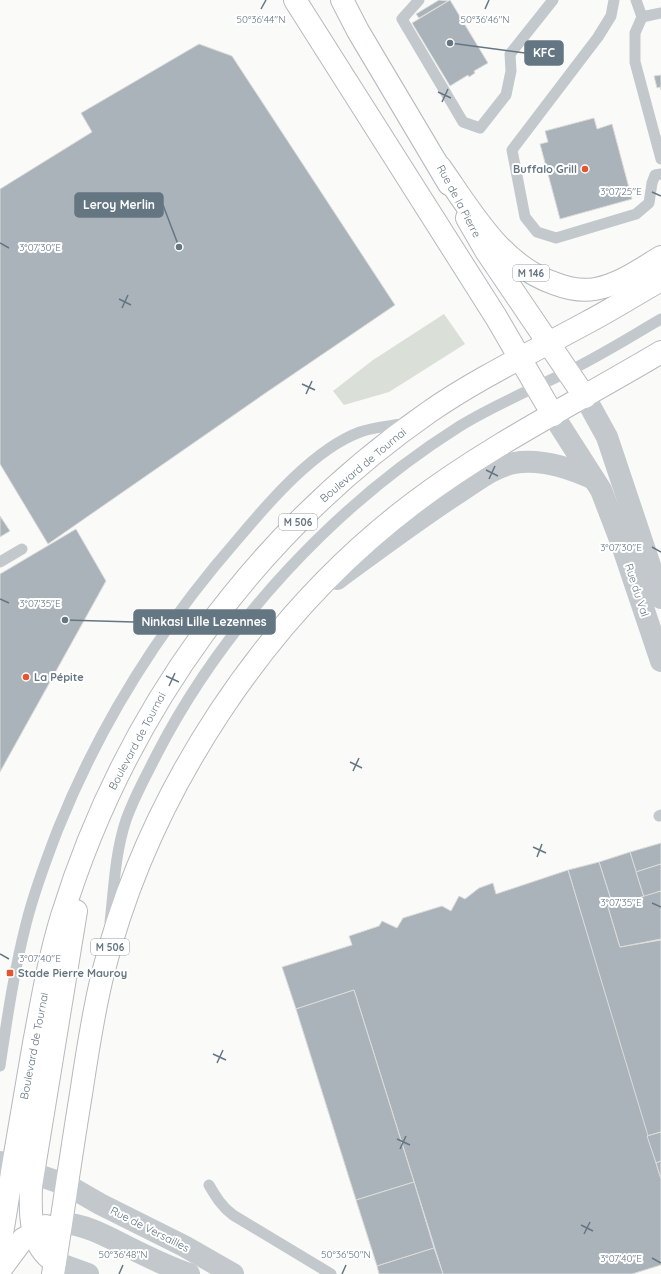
<svg xmlns="http://www.w3.org/2000/svg" width="661" height="1274" font-family="Quicksand,sans-serif">
	<rect width="100%" height="100%" fill="#fafaf8"/>
	<!-- green -->
	<path fill="#dadfd7" d="M444,314L465,344L389,392L344,405L333,391L373,360Z"/>
	<!-- building -->
	<g fill="#aab3b9" stroke="#dcdcda">
		<path d="M439,0L448,1L419,18L416,14Z"/>
		<path d="M450,0L488,63L474,71L475,73L469,77L468,75L450,86L412,23Z"/>
		<path d="M199,44L232,56L395,305L267,392L48,544L0,464V189L92,132L81,113Z"/>
		<path d="M661,75V90L660,87L657,88L654,76Z"/>
		<path d="M594,118L597,129L612,124L632,199L560,219L540,144L548,142L545,131Z"/>
		<path d="M0,516L10,531L0,537Z"/>
		<path d="M76,529L106,581L0,772V574Z"/>
		<path d="M661,843V864L636,872L630,852Z"/>
		<path d="M630,852L644,897L613,906L599,862Z"/>
		<path d="M599,862L613,906L608,907L620,947L661,940V1132L647,1136L568,870Z"/>
		<path d="M661,864V891L644,897L636,872Z"/>
		<path d="M568,870L661,1179V1265L632,1274H443L354,990L296,1009L282,967L352,945L349,936L379,926L382,921L397,928L403,918L442,906L451,911L459,896L465,899L479,888L493,883L496,894Z"/>
		<path d="M661,891V939L620,947L608,907Z"/>
		<path d="M354,990L414,1182L356,1200L296,1009Z"/>
		<path d="M661,1132V1161L656,1163L647,1136Z"/>
		<path d="M661,1161V1179L656,1163Z"/>
		<path d="M414,1182L434,1248L377,1266L356,1200Z"/>
		<path d="M434,1248L443,1274H379L377,1266Z"/>
	</g>
	<g fill="none" stroke-linecap="round" stroke-linejoin="round">
		<!-- secondary casing -->
		<g stroke="#b3babf" stroke-width="24">
			<g id="secondary">
				<path d="M295,0L496,317L553,415"/>
				<path d="M342,0L358,31L449,184"/>
				<path d="M467,218L486,251L585,397"/>
			</g>
		</g>
		<!-- primary casing -->
		<g stroke="#b5babe" stroke-width="24">
			<g id="primary">
				<path d="M440,167C472,212 501,266 556,284C569,289 582,291 595,289C619,285 641,269 661,257"/>
				<path d="M0,1246C11,1178 22,1111 34,1043C42,1001 49,958 62,916C125,712 254,534 429,412C478,378 533,352 586,323C611,310 636,294 661,280"/>
				<path d="M55,1262C29,1245 30,1214 31,1186L76,911"/>
				<path d="M0,1270L23,1239L46,1226"/>
				<path d="M53,1274C63,1214 71,1154 81,1094C87,1054 93,1013 103,973C149,791 265,615 415,502C492,444 579,401 661,352"/>
			</g>
		</g>
		<!-- service -->
		<g stroke="#c3c8cc" stroke-width="11">
			<path d="M419,0L402,19L463,122L480,128L506,95L511,71L510,54L553,0"/>
			<path d="M614,0L611,16L598,37L512,150L525,217L537,232L556,238L636,214L649,203L652,183L655,175L661,174"/>
			<path d="M636,0L642,17L661,13"/>
			<path d="M642,17L635,33V62L661,159"/>
			<path d="M0,562L22,549"/>
			<path d="M659,816L661,815"/>
			<path d="M110,922C114,888 115,853 126,820C134,797 146,776 157,754C224,624 336,504 460,426C494,405 531,390 567,372C600,356 630,337 661,319"/>
			<path d="M0,1066C7,1019 14,971 26,924C34,892 46,860 58,829C101,722 161,627 237,540C268,503 314,449 360,432C374,427 392,426 407,423"/>
			<path d="M209,1185C216,1197 222,1207 233,1215L331,1274"/>
		</g>
		<!-- minor -->
		<path stroke="#c3c8cc" stroke-width="22" d="M0,1162L67,1185"/>
		<!-- tertiary -->
		<g stroke="#c3c8cc" stroke-width="22">
			<path d="M585,397L607,437L661,598"/>
			<path d="M553,415L601,490L621,542L661,661"/>
			<path d="M337,579C378,549 419,518 461,491C478,480 494,467 514,463C541,458 570,468 594,479"/>
			<path d="M67,1185L100,1204L184,1246L233,1274"/>
			<path d="M61,1223C86,1224 108,1237 130,1248C150,1258 169,1267 189,1274"/>
			<path d="M55,1262L88,1274"/>
		</g>
		<!-- secondary -->
		<use href="#secondary" stroke="#fff" stroke-width="22"/>
		<!-- primary -->
		<use href="#primary" stroke="#fff" stroke-width="22"/>
	</g>
	<!-- ticks -->
	<path fill="none" stroke="#657683" stroke-width="1.5" d="M261,9L266,0M485,9L489,0M438,92L451,98M442,102L448,89M652,192L661,196M0,243L9,248M119,299L131,305M122,308L128,295M302,384L315,390M306,394L312,381M486,470L498,476M489,479L495,466M652,547L661,552M0,599L9,603M166,676L179,682M169,686L175,673M350,762L362,768M353,771L359,758M533,847L546,853M537,857L542,844M652,903L661,907M0,954L9,959M213,1054L226,1060M217,1063L223,1050M397,1139L410,1145M400,1149L406,1136M581,1225L593,1231M584,1234L590,1222M652,1258L661,1263M119,1274L123,1265M342,1274L346,1265"/>
	<!-- markers -->
	<g fill="#e4572e" stroke="#fff" stroke-width="1.5">
		<circle cx="585" cy="169" r="4"/>
		<circle cx="26" cy="677" r="4"/>
		<rect x="6" y="969" width="8" height="8" rx="2"/>
	</g>
	<g text-anchor="middle" stroke-width="4" stroke-linejoin="round" paint-order="stroke">
		<!-- shield labels -->
		<g fill="#fff" stroke="#939fa8" stroke-width="1">
			<rect x="513" y="265" width="36" height="16" rx="3"/>
			<rect x="279" y="514" width="38" height="16" rx="3"/>
			<rect x="91" y="939" width="38" height="16" rx="3"/>
		</g>
		<g font-size="10" font-weight="bold" fill="#657683">
			<text x="531" y="277">M 146</text>
			<text x="298" y="526">M 506</text>
			<text x="110" y="951">M 506</text>
		</g>
		<!-- poi labels -->
		<g font-size="11" font-weight="bold" fill="#657683" stroke="#fff" text-anchor="start">
			<text x="577" y="173" text-anchor="end">Buffalo Grill</text>
			<text x="34" y="681">La Pépite</text>
			<text x="18" y="977">Stade Pierre Mauroy</text>
		</g>
		<!-- street labels -->
		<g font-size="11" fill="#657683" stroke="#fff">
			<text transform="translate(459 201) rotate(62)" y="4">Rue de la Pierre</text>
			<text transform="translate(363 465) rotate(-40)" y="4">Boulevard de Tournai</text>
			<text transform="translate(637 590) rotate(72)" y="4">Rue du Val</text>
			<text transform="translate(137 741) rotate(-62)" y="4">Boulevard de Tournai</text>
			<text transform="translate(34 1046) rotate(-79)" y="4">Boulevard de Tournai</text>
			<text transform="translate(150 1229) rotate(27)" y="4">Rue de Versailles</text>
		</g>
	</g>
	<g font-size="10" text-anchor="middle" fill="#657683" stroke="#fff" stroke-width="4" stroke-linejoin="round" paint-order="stroke">
		<text x="261" y="23">50°36'44"N</text>
		<text x="485" y="23">50°36'46"N</text>
		<text x="621" y="195">3°07'25"E</text>
		<text x="40" y="251">3°07'30"E</text>
		<text x="621" y="551">3°07'30"E</text>
		<text x="40" y="607">3°07'35"E</text>
		<text x="621" y="906">3°07'35"E</text>
		<text x="40" y="962">3°07'40"E</text>
		<text x="123" y="1258">50°36'48"N</text>
		<text x="346" y="1258">50°36'50"N</text>
		<text x="621" y="1262">3°07'40"E</text>
	</g>
	<!-- callouts -->
	<path fill="none" stroke="#657683" stroke-width="1.5" d="M450 43L525 53M179 247L163 205M65 620L134 622"/>
	<g fill="#657683" stroke="#fff" stroke-width="1.5">
		<circle cx="450" cy="43" r="4"/>
		<circle cx="179" cy="247" r="4"/>
		<circle cx="65" cy="620" r="4"/>
	</g>
	<g fill="#657683" stroke="#657683" stroke-width="1.5">
		<rect x="525" y="41" width="38" height="24" rx="4"/>
		<rect x="75" y="193" width="88" height="24" rx="4"/>
		<rect x="134" y="610" width="141" height="24" rx="4"/>
	</g>
	<g font-size="12" text-anchor="middle" font-weight="bold" fill="#fff">
		<text x="544" y="57">KFC</text>
		<text x="119" y="209">Leroy Merlin</text>
		<text x="204" y="626">Ninkasi Lille Lezennes</text>
	</g>
</svg>
